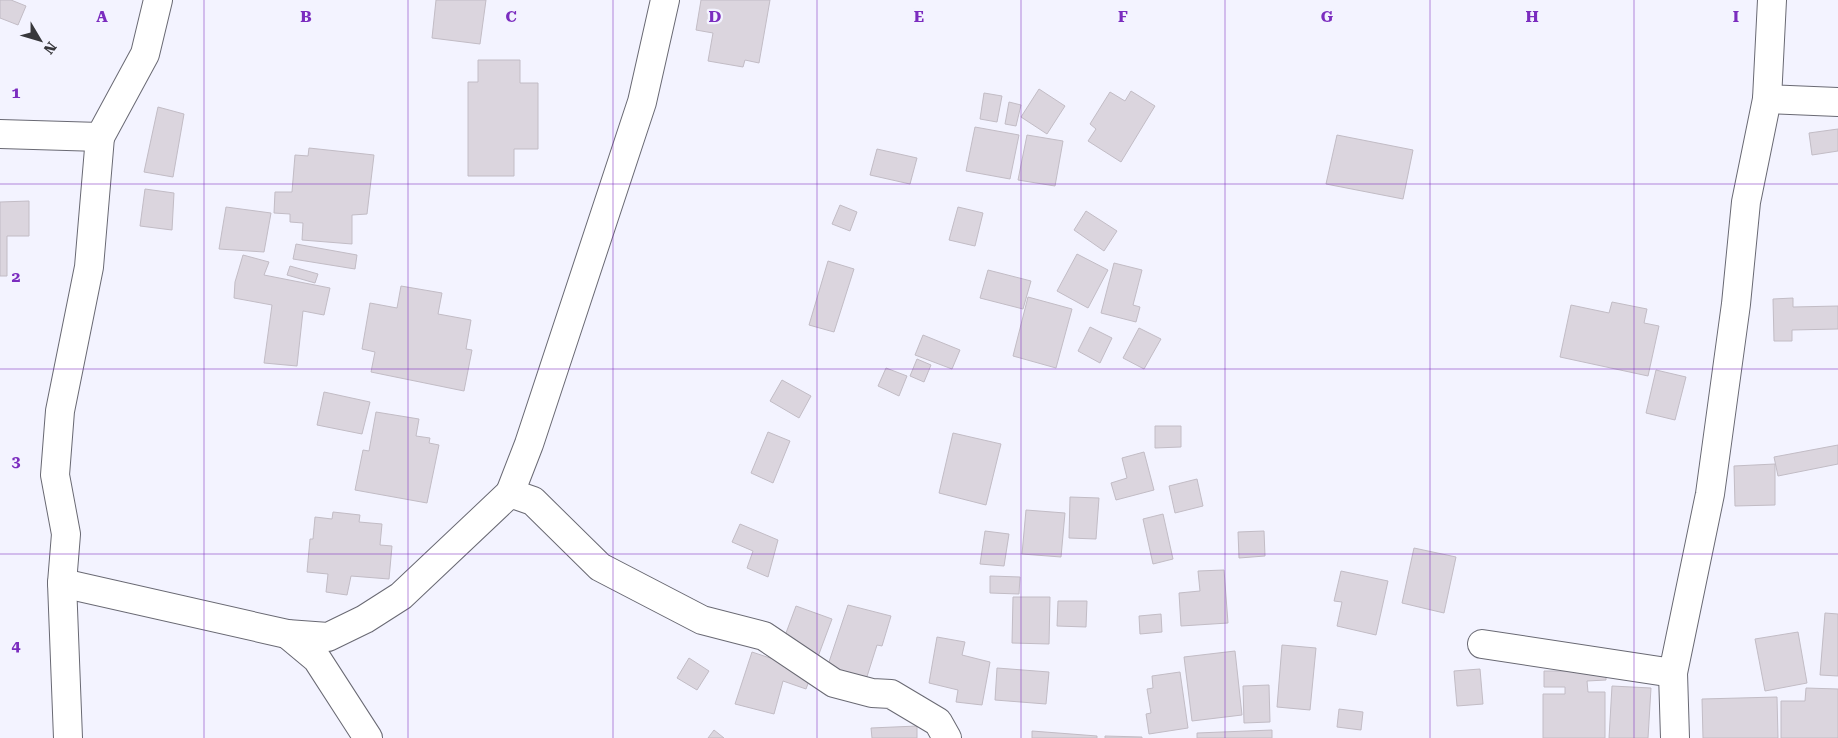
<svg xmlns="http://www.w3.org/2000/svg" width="1838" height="738" font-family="'Roboto Serif',serif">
	<rect width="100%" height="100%" fill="#f3f3ff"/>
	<!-- building -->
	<g fill="#dbd5de" stroke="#c2bcc5">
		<path d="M0,0H11L26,6L18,25L0,18Z"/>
		<path d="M436,0H486L480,44L432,38Z"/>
		<path d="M701,0H770L759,63L745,60L743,67L708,61L713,33L696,30Z"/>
		<path d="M478,60H520V83H538V149H514V176H468V82H478Z"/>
		<path d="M1039,89L1065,106L1047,134L1021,117Z"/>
		<path d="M1131,91L1155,106L1121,162L1088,141L1096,129L1090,124L1110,92L1125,101Z"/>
		<path d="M984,93L1002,96L997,122L980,119Z"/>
		<path d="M1009,102L1021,105L1016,126L1005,124Z"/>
		<path d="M158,107L184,114L173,177L144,172Z"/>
		<path d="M975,127L1019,135L1010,179L966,171Z"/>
		<path d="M1838,129V151L1812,155L1809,133Z"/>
		<path d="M1027,135L1063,141L1055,186L1018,180Z"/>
		<path d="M1337,135L1413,150L1403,199L1326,184Z"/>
		<path d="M309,148L374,155L367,214L352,215V244L302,240L303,223L290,222V214L274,213L275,192H292L295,155L308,156Z"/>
		<path d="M877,149L917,158L910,184L870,175Z"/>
		<path d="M145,189L174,193L172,230L140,226Z"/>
		<path d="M29,201V236H7V276H0V202Z"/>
		<path d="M840,205L857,212L850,231L832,224Z"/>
		<path d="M226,207L271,213L264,252L219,249Z"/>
		<path d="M958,207L983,213L975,246L949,240Z"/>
		<path d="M1086,211L1117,231L1104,251L1074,230Z"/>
		<path d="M296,244L357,255L355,269L293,259Z"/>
		<path d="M1077,254L1108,270L1088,308L1057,291Z"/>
		<path d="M243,255L269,262L264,275L330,288L324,315L303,311L297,366L264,363L272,305L234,298L235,282Z"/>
		<path d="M828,261L854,269L834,332L809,325Z"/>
		<path d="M1114,263L1142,270L1133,305L1140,307L1136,322L1101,313Z"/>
		<path d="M290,266L318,274L315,283L287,275Z"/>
		<path d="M988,270L1031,281L1023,309L980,298Z"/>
		<path d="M401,286L442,293L438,314L471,320L466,349L472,350L464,391L371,372L375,352L362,349L370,303L397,308Z"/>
		<path d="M1028,297L1072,309L1056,368L1013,356Z"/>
		<path d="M1793,298V307L1838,306V329L1792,330V341H1774L1773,299Z"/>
		<path d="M1612,302L1647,309L1644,323L1659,326L1648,376L1560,357L1571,305L1609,313Z"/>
		<path d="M1090,327L1112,338L1100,363L1078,351Z"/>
		<path d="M1139,328L1161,339L1144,369L1123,358Z"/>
		<path d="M923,335L960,350L952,369L915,355Z"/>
		<path d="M917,359L931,365L924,382L910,376Z"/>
		<path d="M886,368L907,376L899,396L878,386Z"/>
		<path d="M1656,370L1686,377L1675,420L1646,413Z"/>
		<path d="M782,380L811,396L799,418L770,401Z"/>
		<path d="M324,392L370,402L362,434L317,425Z"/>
		<path d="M376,412L419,419L416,436L430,438L429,443L439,445L427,503L355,490L363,450L369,451Z"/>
		<path d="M1155,426H1181V447L1155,448Z"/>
		<path d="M768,432L790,441L773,483L751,473Z"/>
		<path d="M953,433L1001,444L986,505L939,493Z"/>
		<path d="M1838,445V464L1778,476L1774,457Z"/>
		<path d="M1144,452L1154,490L1116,500L1111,483L1127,478L1122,458Z"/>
		<path d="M1775,464V505L1735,506L1734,466Z"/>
		<path d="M1197,479L1203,506L1175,513L1169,486Z"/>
		<path d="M1070,497L1099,498L1096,539L1069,538Z"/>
		<path d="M1026,510L1065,513L1061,557L1022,554Z"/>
		<path d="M333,512L360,515L359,522L382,524L380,545L392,546L389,579L351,576L347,595L326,592L328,574L307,572L310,539H313L315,517L332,519Z"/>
		<path d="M1163,514L1173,559L1153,564L1143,519Z"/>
		<path d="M740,524L778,540L768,577L747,568L753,551L732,542Z"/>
		<path d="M985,531L1009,534L1004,566L980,564Z"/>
		<path d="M1264,531L1265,556L1239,558L1238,532Z"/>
		<path d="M1414,548L1456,557L1444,613L1402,603Z"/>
		<path d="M1224,570L1228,623L1181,626L1179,593L1200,591L1198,571Z"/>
		<path d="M1341,571L1388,581L1376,635L1337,626L1342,602L1334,601Z"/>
		<path d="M990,576L1020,577L1019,594L990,593Z"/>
		<path d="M1013,597H1050L1049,644L1012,643Z"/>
		<path d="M1058,601H1087L1086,627L1057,626Z"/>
		<path d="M848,605L891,616L882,646L877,645L864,686L825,674Z"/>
		<path d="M796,606L832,619L806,689L783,681L774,714L735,704L752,652L776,660Z"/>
		<path d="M1825,613L1838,614V676L1820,675Z"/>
		<path d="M1161,614L1162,632L1140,634L1139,616Z"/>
		<path d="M1798,632L1807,683L1765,691L1755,639Z"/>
		<path d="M937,637L965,642L962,655L990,662L982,705L956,702L958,690L929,683Z"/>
		<path d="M1282,645L1316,648L1310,710L1277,707Z"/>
		<path d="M1235,651L1242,715L1192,721L1184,657Z"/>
		<path d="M689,658L709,671L697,690L677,678Z"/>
		<path d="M997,668L1049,672L1046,704L995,700Z"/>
		<path d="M1480,669L1483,704L1457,706L1454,671Z"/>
		<path d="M1544,671H1606V680L1587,681L1588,692H1605V738H1543V694H1565V687H1544Z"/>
		<path d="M1180,672L1188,728L1149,734L1146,714L1151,713L1147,689L1153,688L1152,676Z"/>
		<path d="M1269,685L1270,722L1244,723L1243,686Z"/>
		<path d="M1612,686L1651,688L1648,738H1609Z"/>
		<path d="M1806,688L1838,689V738H1781V701H1805Z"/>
		<path d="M1777,697L1778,738H1703L1702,699Z"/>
		<path d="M1339,709L1363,712L1361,730L1337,727Z"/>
		<path d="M917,726V738H872L871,728Z"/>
		<path d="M714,730L724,738H708Z"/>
		<path d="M1272,730V738H1197V733Z"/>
		<path d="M1032,731L1097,736V738H1032Z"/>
		<path d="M1105,736L1142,737V738H1105Z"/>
	</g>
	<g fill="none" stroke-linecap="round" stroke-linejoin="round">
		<!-- street casing -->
		<g stroke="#696973" stroke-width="30">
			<g id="street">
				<path d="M1772,0L1767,99L1838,102"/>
				<path d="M0,134L100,137L145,54L158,0"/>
				<path d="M510,493L529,444L642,102L665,0"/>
				<path d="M62,583L287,634L328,637L365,619L401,596L510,493L533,501L600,567L702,620L764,636L834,683L872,693L891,694L938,722L947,738"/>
				<path d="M287,634L317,659L368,738"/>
				<path d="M1482,644L1673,673"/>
				<path d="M68,738L62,583L66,534L55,475L60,411L89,267L100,137"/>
				<path d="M1675,738L1673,673L1710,494L1736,304L1746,202L1767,99"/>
			</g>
		</g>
		<!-- street -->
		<use href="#street" stroke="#fff" stroke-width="28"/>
	</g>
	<!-- grid -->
	<path fill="none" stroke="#7b2cbf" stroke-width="1" stroke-opacity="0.55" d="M204,0V738M408,0V738M613,0V738M817,0V738M1021,0V738M1225,0V738M1430,0V738M1634,0V738M0,184H1838M0,369H1838M0,554H1838"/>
	<g font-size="16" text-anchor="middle" font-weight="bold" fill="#7b2cbf" stroke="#f3f3ff" stroke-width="4.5" stroke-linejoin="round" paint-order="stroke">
		<text x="102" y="22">A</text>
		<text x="306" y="22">B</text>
		<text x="511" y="22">C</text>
		<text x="715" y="22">D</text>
		<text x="919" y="22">E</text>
		<text x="1123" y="22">F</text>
		<text x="1327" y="22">G</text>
		<text x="1532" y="22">H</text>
		<text x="1736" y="22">I</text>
		<text x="16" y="98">1</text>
		<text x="16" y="282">2</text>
		<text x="16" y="467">3</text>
		<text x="16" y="651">4</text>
	</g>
	<!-- north arrow -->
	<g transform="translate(40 40) rotate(128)" stroke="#f3f3ff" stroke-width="4" paint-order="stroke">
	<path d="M0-4L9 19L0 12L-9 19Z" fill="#37373b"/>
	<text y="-8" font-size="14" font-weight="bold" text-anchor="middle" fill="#37373b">N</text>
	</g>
</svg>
